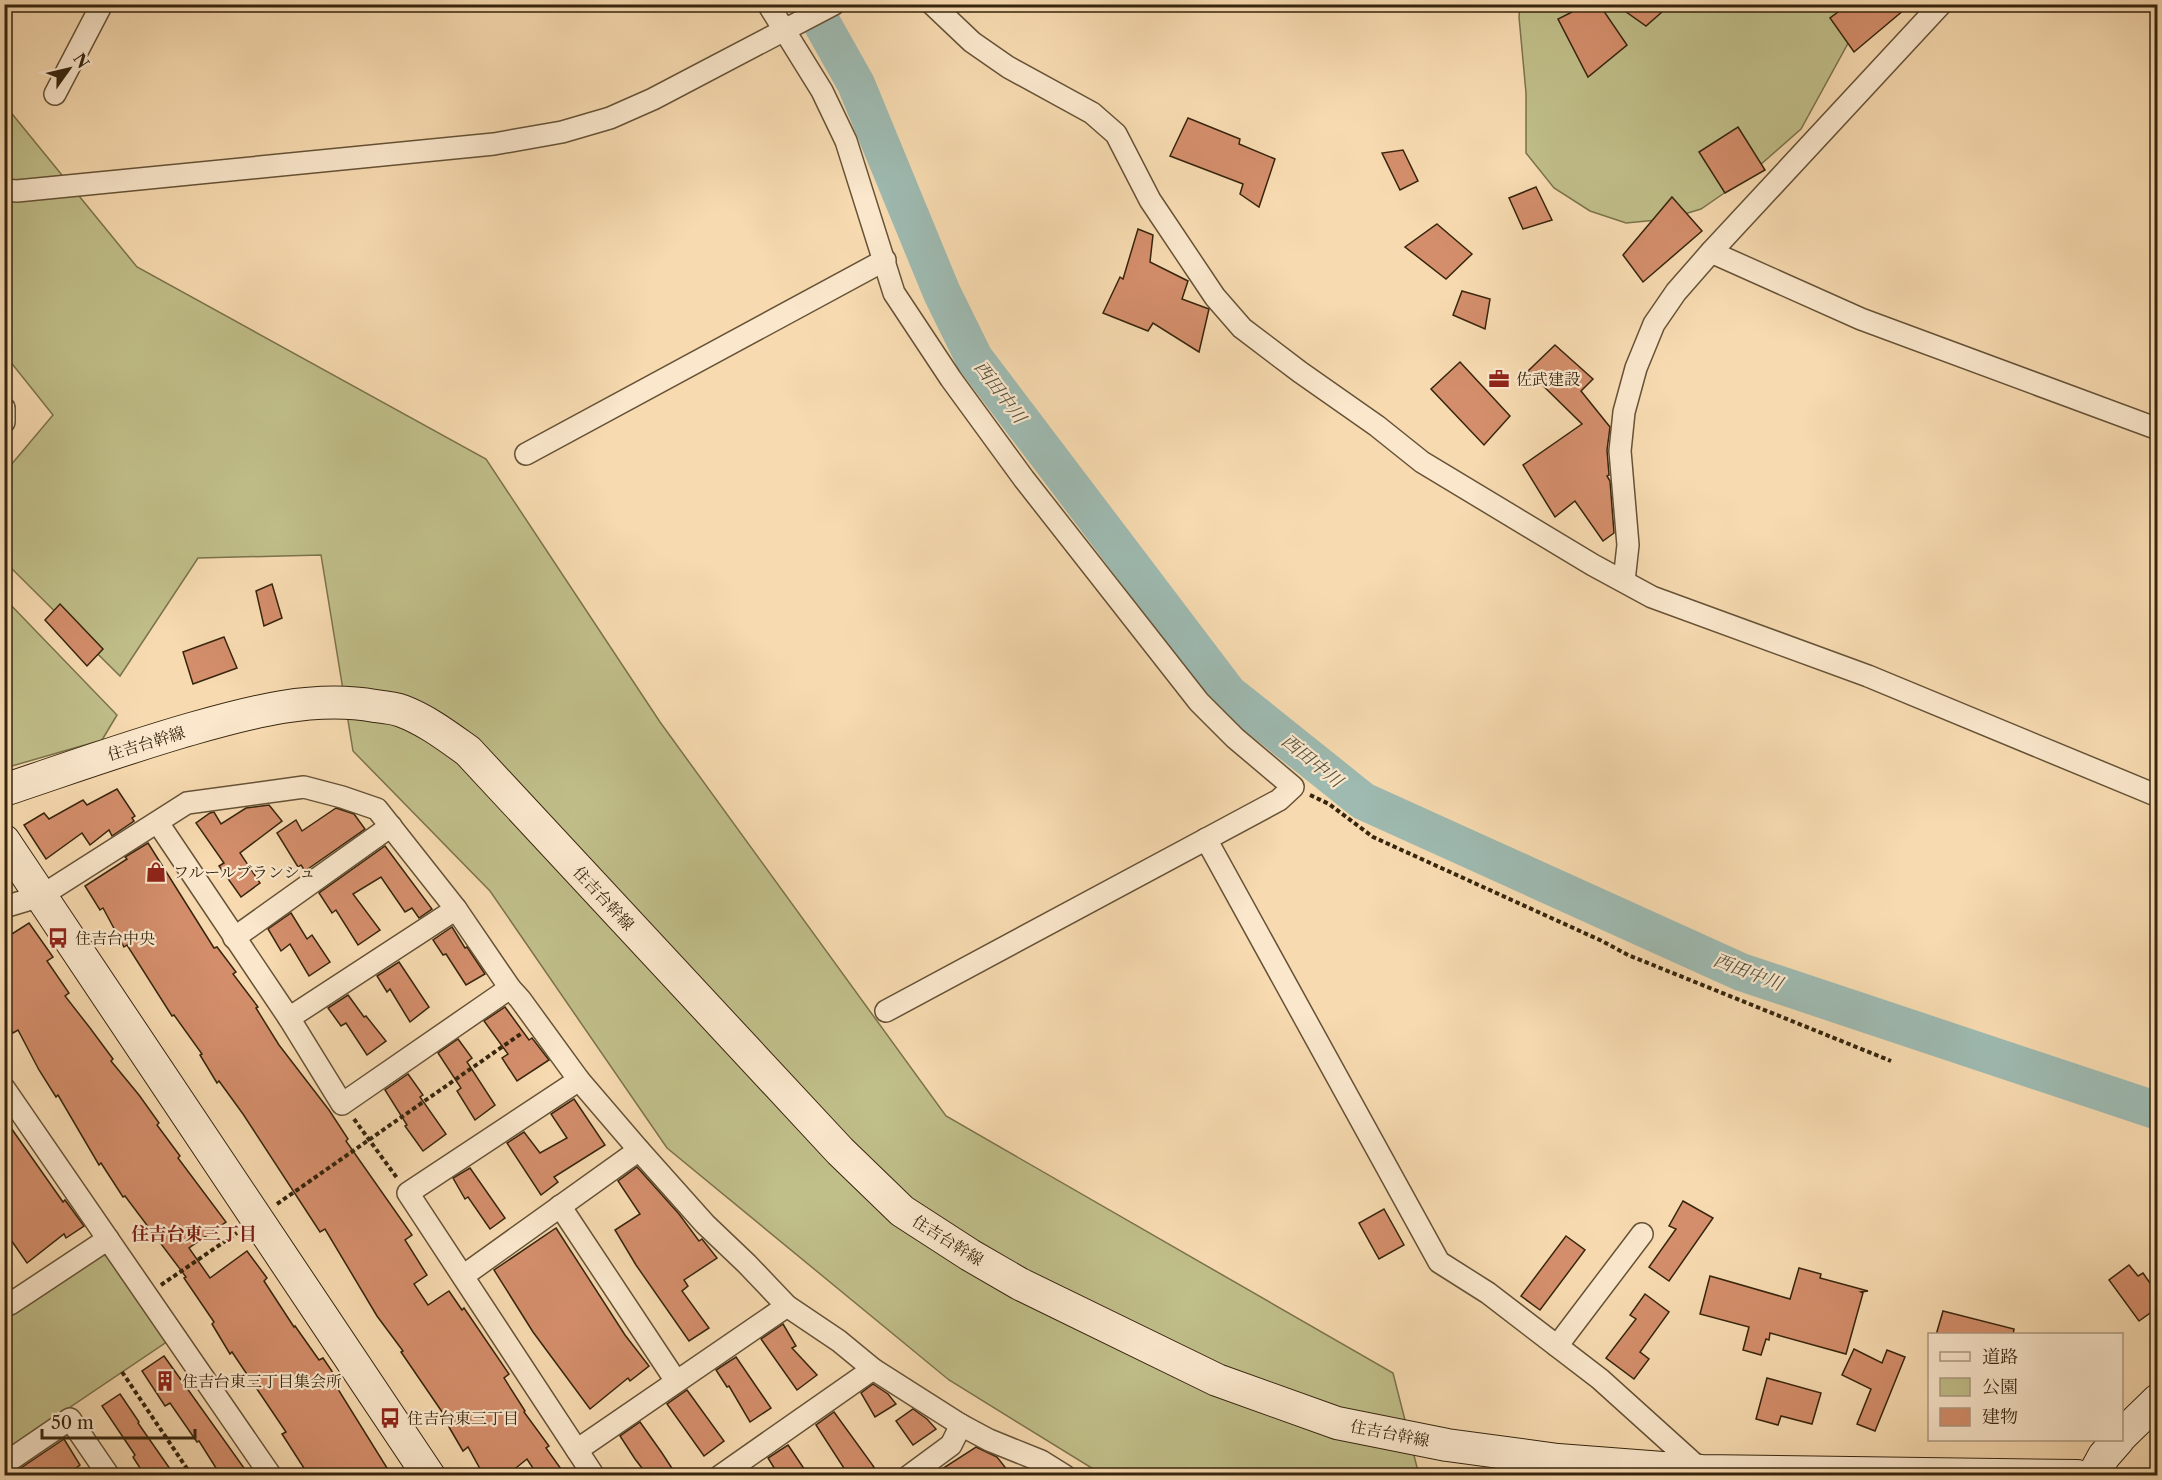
<svg xmlns="http://www.w3.org/2000/svg" width="2162" height="1480" font-family="'Libre Caslon Text','Noto Serif JP',serif">
	<rect width="100%" height="100%" fill="#f7dab0"/>
	<filter id="stains"><feTurbulence type="fractalNoise" baseFrequency=".00333" numOctaves="4"/><feColorMatrix values="0 0 0 0 .2 0 0 0 0 .09 0 0 0 0 .02 0 0 0 .5 -.17"/></filter>
	<radialGradient id="worn" r=".72"><stop offset=".6" stop-color="#630" stop-opacity="0"/><stop offset="1" stop-color="#630" stop-opacity=".3"/></radialGradient>
	<!-- green -->
	<g fill="#c0be89" stroke="#7b724b" stroke-width="1.5">
		<path d="M1520,4L1869,5L1801,129L1743,180L1701,209L1668,219L1626,223L1590,211L1554,188L1526,153V93L1519,17Z"/>
		<path d="M4,104L137,267L486,459L660,722L946,1116L1393,1373L1419,1475H1103L949,1380L667,1148L490,891L353,751L321,555L198,558L120,676L5,562V472L53,415L5,355Z"/>
		<path d="M4,598L117,715L102,740L5,768Z"/>
		<path d="M98,1253L112,1258L168,1341L5,1451V1317Z"/>
	</g>
	<g fill="none" stroke-linecap="round" stroke-linejoin="round">
		<!-- river -->
		<path stroke="#9ebab1" stroke-width="38" d="M811,4L856,84L942,293L974,358L1228,693L1363,801L1741,972L2158,1111"/>
	</g>
	<!-- building -->
	<g fill="#d48e6b" stroke="#36250d" stroke-width="1.5">
		<path d="M1563,4H1599L1627,45L1588,77L1558,19L1572,12Z"/>
		<path d="M1615,4H1671L1646,26Z"/>
		<path d="M1849,4H1911L1854,52L1830,18Z"/>
		<path d="M1188,118L1240,139L1239,144L1275,159L1259,207L1240,194L1243,184L1170,156Z"/>
		<path d="M1738,127L1765,170L1725,193L1699,152Z"/>
		<path d="M1403,150L1418,181L1400,190L1382,153Z"/>
		<path d="M1536,187L1552,220L1523,229L1509,198Z"/>
		<path d="M1672,197L1702,231L1643,282L1623,255Z"/>
		<path d="M1437,224L1472,254L1446,279L1405,247Z"/>
		<path d="M1138,229L1153,235L1150,262L1188,281L1182,299L1209,309L1199,352L1153,323L1148,331L1103,313L1120,277L1123,279Z"/>
		<path d="M1462,291L1490,299L1485,329L1453,315Z"/>
		<path d="M1555,345L1593,379L1581,391L1610,427L1607,450L1609,475L1607,476L1610,481L1614,533L1603,541L1575,501L1555,517L1523,465L1582,424L1528,371Z"/>
		<path d="M1460,362L1510,416L1484,445L1431,389Z"/>
		<path d="M272,584L282,618L264,626L256,591Z"/>
		<path d="M60,604L103,649L87,666L45,620Z"/>
		<path d="M224,637L237,668L193,684L183,652Z"/>
		<path d="M117,789L135,816L132,818L134,821L112,836L109,830L90,845L82,833L46,859L24,825L44,813L49,819L83,800L87,805Z"/>
		<path d="M269,805L282,821L240,853L260,883L241,897L219,866L224,863L196,823L210,813L214,812L221,824L246,808Z"/>
		<path d="M336,808L354,814L365,829L305,871L301,865L298,867L277,833L296,820L302,831Z"/>
		<path d="M148,843L214,948L217,947L236,972L233,974L258,1007L256,1008L279,1045L329,1110L348,1139L346,1141L412,1235L405,1240L427,1275L414,1284L428,1305L449,1291L462,1310L464,1308L509,1374L504,1378L525,1411L524,1412L549,1446L546,1448L566,1476H538L527,1459L506,1476H484L468,1447L463,1451L449,1427L451,1425L401,1352L403,1351L377,1316L325,1229L320,1232L243,1114L219,1081L217,1083L200,1055L202,1054L174,1015L172,1016L127,945L124,947L103,908L100,910L85,886L127,859L125,857Z"/>
		<path d="M385,846L432,909L419,918L412,908L405,912L381,877L353,894L380,930L358,945L336,910L332,913L319,893Z"/>
		<path d="M291,913L307,939L312,935L330,962L309,976L290,944L281,951L268,929Z"/>
		<path d="M29,923L53,957L47,961L69,993L65,996L90,1028L113,1059L111,1061L139,1095L159,1123L157,1125L180,1156L178,1158L226,1222L189,1248L210,1278L247,1251L267,1278L264,1281L294,1327L295,1326L319,1360L323,1358L340,1383L336,1386L392,1476H309L282,1434L286,1432L232,1352L230,1354L212,1324L214,1322L184,1278L186,1277L125,1196L123,1197L101,1163L99,1165L58,1095L56,1097L39,1070L18,1030L13,1033L4,1019V939Z"/>
		<path d="M452,927L465,948L467,947L485,974L466,985L446,954L443,955L433,940Z"/>
		<path d="M399,962L429,1007L410,1022L390,989L387,992L377,976Z"/>
		<path d="M348,995L364,1017L366,1016L386,1041L367,1055L346,1023L341,1026L328,1008Z"/>
		<path d="M505,1007L529,1040L532,1038L549,1060L517,1081L502,1058L508,1054L484,1021Z"/>
		<path d="M458,1039L472,1058L467,1062L495,1105L475,1120L457,1091L461,1088L438,1053Z"/>
		<path d="M408,1074L423,1095L420,1097L446,1134L423,1151L405,1126L407,1125L385,1090Z"/>
		<path d="M574,1099L605,1145L554,1177L558,1182L541,1195L507,1143L524,1132L540,1153L567,1138L551,1114Z"/>
		<path d="M4,1118L63,1202L65,1200L84,1226L66,1238L64,1234L27,1263L4,1230Z"/>
		<path d="M637,1167L679,1214L699,1241L702,1239L717,1258L684,1280L688,1286L682,1291L709,1328L689,1341L636,1265L615,1230L640,1214L618,1181Z"/>
		<path d="M470,1168L505,1218L490,1229L468,1197L465,1199L453,1178Z"/>
		<path d="M1683,1201L1713,1218L1669,1281L1649,1267L1676,1229L1669,1226Z"/>
		<path d="M1384,1209L1404,1245L1379,1259L1359,1223Z"/>
		<path d="M556,1228L625,1335L649,1366L630,1381L628,1378L590,1409L533,1332L494,1270Z"/>
		<path d="M1566,1236L1585,1250L1540,1310L1521,1296Z"/>
		<path d="M2129,1265L2138,1276L2143,1273L2157,1293V1308L2139,1321L2109,1280Z"/>
		<path d="M1799,1268L1821,1274L1820,1278L1868,1291L1861,1292L1863,1293L1846,1354L1770,1333L1769,1340L1766,1339L1761,1355L1743,1350L1749,1327L1700,1314L1710,1276L1790,1299Z"/>
		<path d="M1645,1294L1669,1312L1640,1352L1649,1359L1634,1379L1606,1358L1636,1319L1630,1315Z"/>
		<path d="M1943,1311L2014,1329L2013,1335H1936Z"/>
		<path d="M783,1324L796,1346L792,1348L817,1375L797,1390L761,1339Z"/>
		<path d="M1854,1349L1882,1363L1887,1350L1905,1357L1875,1431L1857,1424L1871,1389L1842,1375Z"/>
		<path d="M164,1356L244,1468L234,1476H221L199,1441L197,1442L170,1403L165,1406L142,1371Z"/>
		<path d="M736,1357L771,1408L750,1422L729,1386L727,1387L716,1370Z"/>
		<path d="M1767,1378L1821,1393L1812,1424L1781,1416L1778,1425L1756,1419Z"/>
		<path d="M873,1384L888,1394L896,1404L875,1417L861,1393Z"/>
		<path d="M687,1390L724,1441L704,1456L667,1404Z"/>
		<path d="M120,1394L139,1422L138,1423L175,1476H145L133,1457L135,1455L102,1406Z"/>
		<path d="M913,1409L927,1419L936,1429L913,1445L896,1421Z"/>
		<path d="M834,1412L874,1467L863,1476H849L816,1425Z"/>
		<path d="M640,1422L662,1453L677,1476H648L635,1459L620,1436Z"/>
		<path d="M64,1439L80,1465L66,1476H9Z"/>
		<path d="M788,1445L809,1476H779L768,1458Z"/>
		<path d="M976,1447L997,1457L1012,1476H931Z"/>
	</g>
	<g fill="none" stroke-linecap="round" stroke-linejoin="round">
		<!-- street casing -->
		<g stroke="#665236" stroke-width="24">
			<g id="street">
				<path d="M768,4L822,91L846,141L894,293L951,379L1024,479L1199,702L1235,738L1293,787L1279,800L886,1011"/>
				<path d="M932,4L972,42L1008,67L1092,113L1116,134L1150,200L1215,297L1242,328L1300,372L1377,426L1422,462L1593,565L1652,597L1868,676L2158,796"/>
				<path d="M55,94L102,4"/>
				<path d="M4,190L17,191L494,144L562,132L610,118L653,99L834,4"/>
				<path d="M1711,252L1861,319L2158,429"/>
				<path d="M4,408V422"/>
				<path d="M526,454L885,260"/>
				<path d="M1624,581L1628,545L1620,451L1624,412L1636,368L1654,324L1676,292L1711,252L1941,4"/>
				<path d="M158,823L289,1018L342,1104L510,988"/>
				<path d="M1206,839L1439,1262L1488,1293L1600,1379L1702,1471"/>
				<path d="M4,907L41,896L187,803L304,787L342,797L377,809L456,909L510,988L520,999L579,1080L639,1150L705,1224L747,1264L787,1306L839,1341L873,1369L961,1425L989,1440L1041,1461L1065,1476"/>
				<path d="M234,938L391,826"/>
				<path d="M289,1018L456,909"/>
				<path d="M579,1080L408,1193L594,1476"/>
				<path d="M4,1088L271,1476"/>
				<path d="M560,1206L676,1381"/>
				<path d="M463,1276L639,1150"/>
				<path d="M4,1296L10,1304L108,1239"/>
				<path d="M1557,1346L1642,1234"/>
				<path d="M577,1450L787,1306"/>
				<path d="M4,1464L70,1419L109,1476"/>
				<path d="M720,1476L873,1369"/>
				<path d="M909,1476L951,1445L961,1425"/>
			</g>
		</g>
		<!-- secondary casing -->
		<g stroke="#36250d" stroke-width="34">
			<g id="secondary">
				<path d="M4,790C67,769 128,747 191,729C250,712 314,695 375,706C384,707 394,708 402,711C426,720 447,736 468,751L840,1151L902,1211L970,1255L1020,1284L1217,1380L1337,1423L1447,1445L1558,1460L1702,1471L2077,1476"/>
				<path d="M4,841L429,1476"/>
				<path d="M2122,1435L2158,1400"/>
				<path d="M2093,1476L2104,1456L2118,1440"/>
			</g>
		</g>
		<!-- path -->
		<g stroke="#36250d" stroke-width="4" stroke-dasharray="4.5 3" stroke-linecap="butt">
			<path d="M1310,795L1329,804L1373,837L1602,941L1628,955L1891,1061"/>
			<path d="M354,1119L397,1178"/>
			<path d="M277,1204L522,1033"/>
			<path d="M161,1285L237,1233"/>
			<path d="M122,1372L192,1476"/>
		</g>
		<!-- street -->
		<use href="#street" stroke="#fae7cc" stroke-width="21"/>
		<!-- secondary -->
		<use href="#secondary" stroke="#fae7cc" stroke-width="32"/>
	</g>
	<!-- icons -->
	<defs>
		<g id="office-bare" transform="scale(1.62)"><path d="M-6-3h4V-5.5h4V-3h4V5H-6ZM-1-4.5V-3h2v-1.5ZM-6 0V1H6V0Z" fill="#8f2418" stroke="#fae7cc" stroke-width="2.5" paint-order="stroke"/></g>
		<g id="shop-bare" transform="scale(1.62)"><path d="M-5-2.5h2.3a2.7 3.5 0 0 1 5.4 0H5L5.5 6h-11ZM-1.5-2.5h3a1.5 2.3 0 0 0-3 0Z" fill="#8f2418" stroke="#fae7cc" stroke-width="2.5" paint-order="stroke"/></g>
		<g id="bus-bare" transform="scale(1.62)"><path d="M-5-6H5V4H4V6H2V4H-2V6H-4V4H-5ZM-3.5-4V0h7V-4ZM-3.5 1.2v1.5H-2V1.2ZM2 1.2v1.5H3.5V1.2Z" fill="#8f2418" stroke="#fae7cc" stroke-width="2.5" paint-order="stroke"/></g>
		<g id="building-bare" transform="scale(1.62)"><path d="M-4-6H4V6H1V3H-1V6H-4ZM-2.5-4.3h1.7v1.8h-1.7ZM.8-4.3h1.7v1.8H.8ZM-2.5-1h1.7V.8h-1.7ZM.8-1h1.7V.8H.8Z" fill="#8f2418" stroke="#fae7cc" stroke-width="2.5" paint-order="stroke"/></g>
	</defs>
	<g fill-rule="evenodd">
		<use href="#office-bare" x="1499" y="379"/>
		<use href="#shop-bare" x="156" y="872"/>
		<use href="#bus-bare" x="58" y="938"/>
		<use href="#building-bare" x="165" y="1381"/>
		<use href="#bus-bare" x="390" y="1418"/>
	</g>
	<g text-anchor="middle" stroke-width="4.5" stroke-linejoin="round" paint-order="stroke">
		<!-- poi labels -->
		<g font-size="16" fill="#36250d" stroke="#fae7cc" text-anchor="start">
			<text x="1516" y="385">佐武建設</text>
			<text x="173" y="878">フルールブランシュ</text>
			<text x="75" y="944">住吉台中央</text>
			<text x="182" y="1387">住吉台東三丁目集会所</text>
			<text x="407" y="1424">住吉台東三丁目</text>
		</g>
		<!-- street labels -->
		<g font-size="16" fill="#36250d" stroke="#fae7cc">
			<text transform="translate(146 743) rotate(-17)" y="6">住吉台幹線</text>
			<text transform="translate(604 898) rotate(47)" y="6">住吉台幹線</text>
			<text transform="translate(948 1240) rotate(32)" y="6">住吉台幹線</text>
			<text transform="translate(1390 1433) rotate(11)" y="6">住吉台幹線</text>
		</g>
		<!-- water labels -->
		<g font-size="18" font-style="italic" fill="#55523e" stroke="#fae7cc">
			<text transform="translate(1000 392) rotate(53)" y="6">西田中川</text>
			<text transform="translate(1312 761) rotate(39)" y="6">西田中川</text>
			<text transform="translate(1748 972) rotate(21)" y="6">西田中川</text>
		</g>
		<!-- neighbourhood labels -->
		<g font-size="18" font-weight="bold" fill="#7a1f14" stroke="#fae7cc">
			<text x="194" y="1240">住吉台東三丁目</text>
		</g>
	</g>
	<!-- margin -->
	<rect width="2162" height="1480" fill="none" stroke="#f7dab0" stroke-width="24"/>
	<rect x="6" y="6" width="2150" height="1468" fill="none" stroke="#36250d" stroke-width="3"/>
	<rect x="12" y="12" width="2138" height="1456" fill="none" stroke="#36250d" stroke-width="1.5"/>
	<!-- legend -->
	<rect x="1928" y="1333" width="195" height="108" fill="#fae7cc" stroke="#ac9980" stroke-width="1.5"/>
	<rect x="1940" y="1352" width="30" height="9" fill="#fae7cc" stroke="#ac9980" stroke-width="1.5"/>
	<text x="1982" y="1363" font-size="18" fill="#36250d">道路</text>
	<rect x="1940" y="1378" width="30" height="18" fill="#c0be89" stroke="#ac9980" stroke-width="1.5"/>
	<text x="1982" y="1393" font-size="18" fill="#36250d">公園</text>
	<rect x="1940" y="1408" width="30" height="18" fill="#d48e6b" stroke="#ac9980" stroke-width="1.5"/>
	<text x="1982" y="1423" font-size="18" fill="#36250d">建物</text>
	<!-- north arrow -->
	<g transform="translate(69 69) rotate(56)" stroke="#fae7cc" stroke-width="4.5" paint-order="stroke">
	<path d="M0-4.5L10 22L0 15L-10 22Z" fill="#36250d"/>
	<text y="-9" font-size="16" font-weight="bold" text-anchor="middle" fill="#36250d">N</text>
	</g>
	<!-- scale -->
	<path d="M42 1429v9h153v-9" fill="none" stroke="#36250d" stroke-width="3"/>
	<text x="51" y="1429" font-size="18" fill="#36250d" stroke="#fae7cc" stroke-width="4.5" paint-order="stroke">50 m</text>
	<rect width="100%" height="100%" filter="url(#stains)"/>
	<rect width="100%" height="100%" fill="url(#worn)"/>
</svg>
